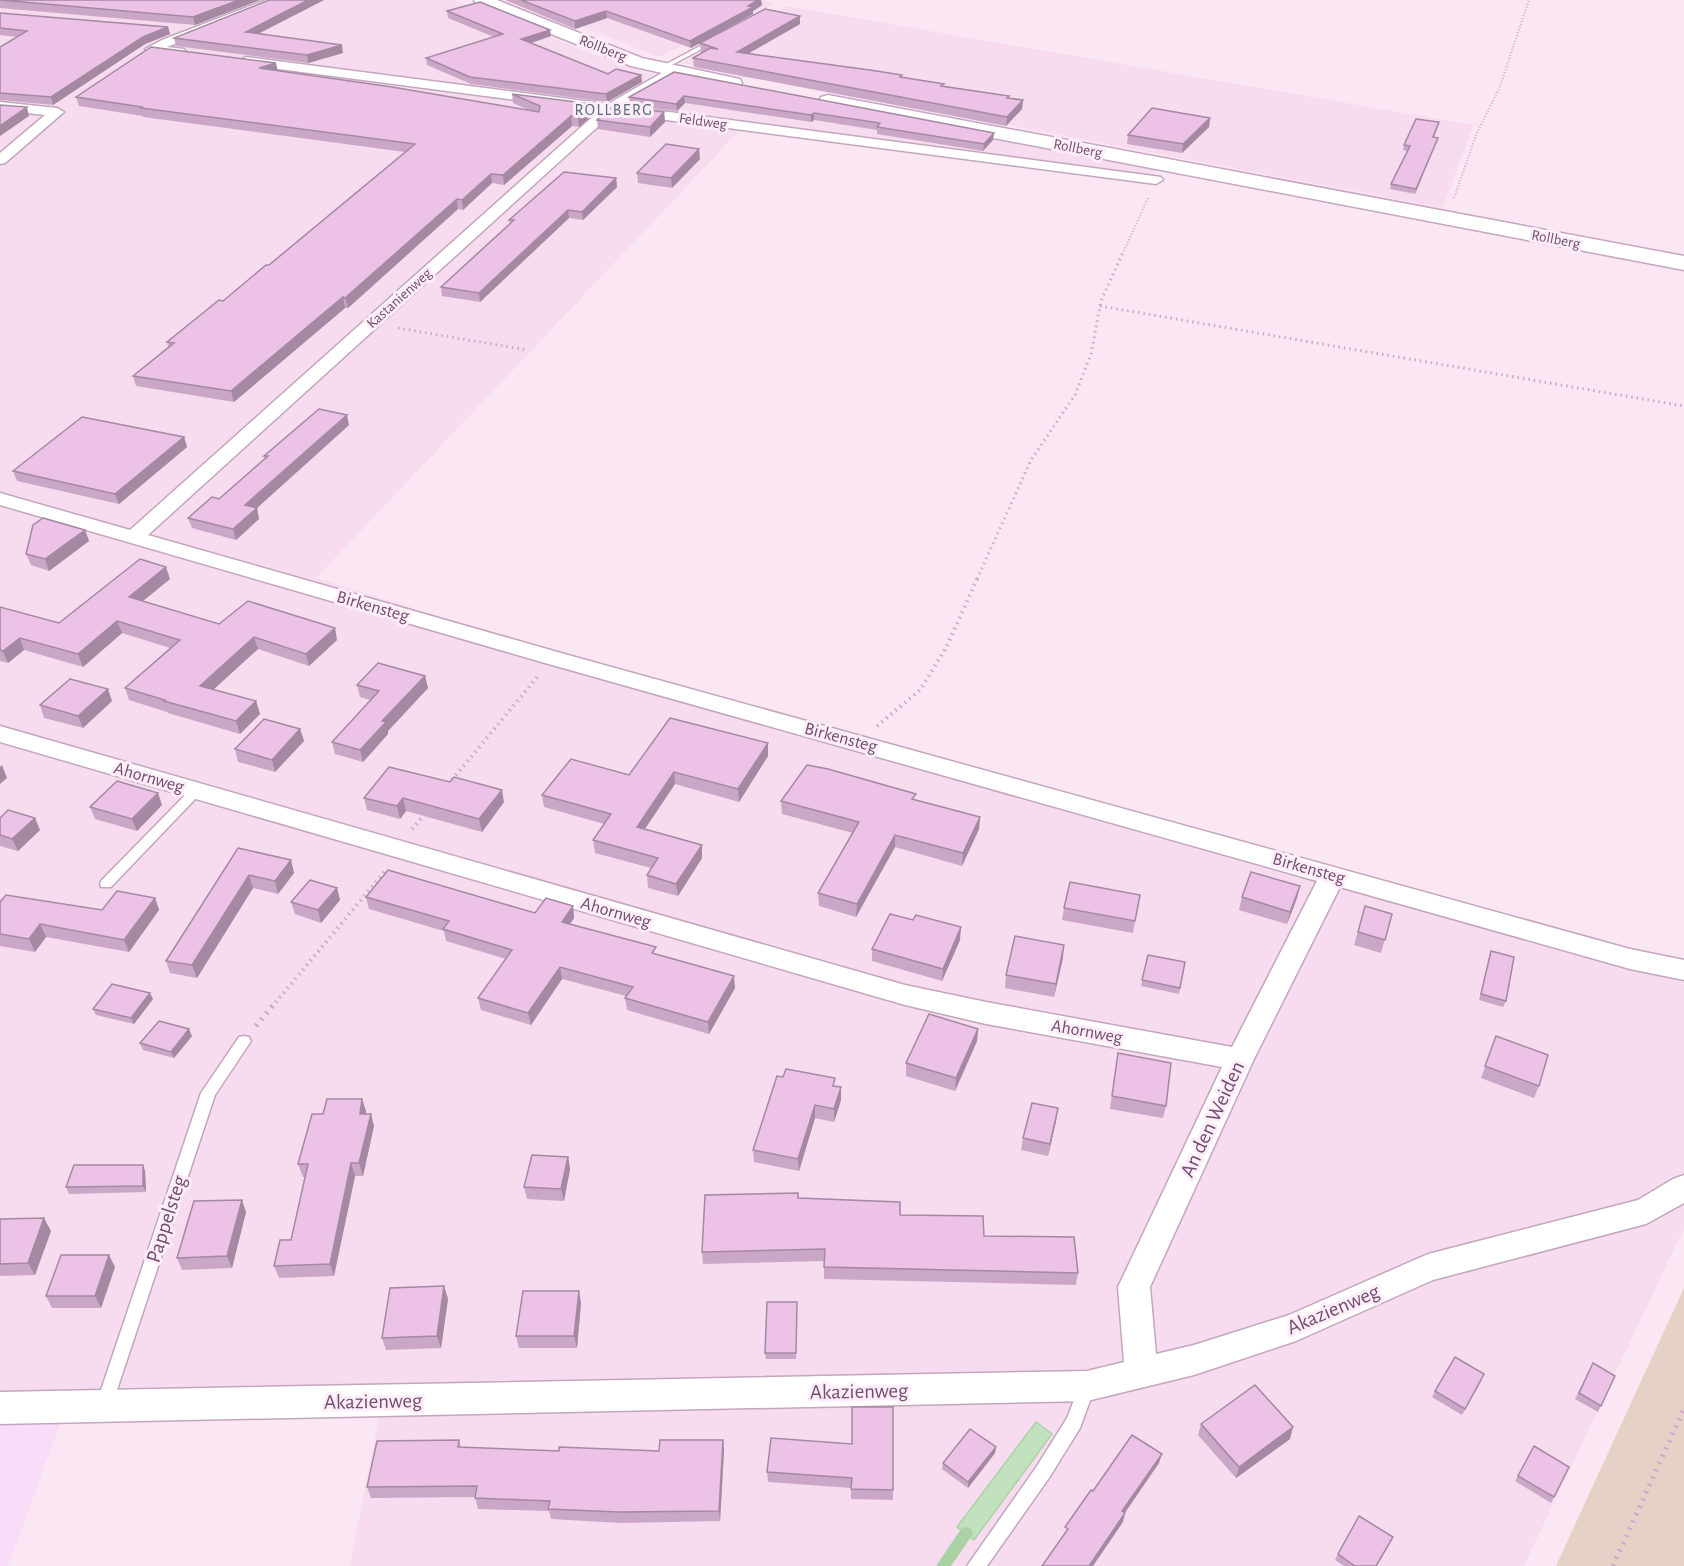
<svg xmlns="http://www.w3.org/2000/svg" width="1684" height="1566" font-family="'Alegreya Sans',sans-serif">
	<rect width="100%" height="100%" fill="#fae7f3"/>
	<!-- residential -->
	<g fill="#f6dcee">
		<path d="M0,0H454L621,65L655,75L1157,167L1148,181L1141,183L741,129L316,578L1021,797L1684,975V1228L1524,1566H350L379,1416L0,1423Z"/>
		<path d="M515,0H765L775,4L661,56H656Z"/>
		<path d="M786,6L1473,125L1443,208L682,63Z"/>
	</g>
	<!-- commercial -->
	<path fill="#f9dcf8" d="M61,1421L8,1566H0V1423Z"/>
	<!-- green -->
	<path fill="#e6d1c7" d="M1684,1288V1566H1556Z"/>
	<!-- water -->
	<path fill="#c2e1be" stroke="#aad2a5" stroke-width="1.5" d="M1036,1422L1052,1434L974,1540L957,1527Z"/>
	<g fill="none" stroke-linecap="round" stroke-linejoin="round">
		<!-- stream -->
		<path fill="#aad2a5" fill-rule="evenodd" d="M966,1527L971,1529L973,1534L951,1566H936L961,1529Z"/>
		<!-- lane casing -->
		<g stroke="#c3a6be" stroke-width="3">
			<g id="lane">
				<path d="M715,38L718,40L717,41L664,69L659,68Z"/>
				<path d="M196,787L200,788L202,791L200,794L111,887H101L100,884L101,881L192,788Z"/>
				<path d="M244,1036L249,1037L251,1041L215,1095L112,1405L110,1410L104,1413L98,1410L96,1405L201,1093L239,1037Z"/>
				<path d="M1087,1379L1093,1382L1095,1387L1080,1428L1049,1478L987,1566H967L1037,1466L1067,1418L1081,1382Z"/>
			</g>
		</g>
		<!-- street casing -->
		<g stroke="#c3a6be" stroke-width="3">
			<g id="street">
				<path d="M266,0H283L167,47L184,49L186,52L184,55L151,53L145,49L162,40Z"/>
				<path d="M246,57L608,104L672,67L677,68L679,71L677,74L624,106L1161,177L1163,180L1156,184L613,113L148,535L561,653L1630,949L1684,960V980L1630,969L1340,887L1254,1059L1150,1287L1156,1354L1194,1345L1289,1315L1428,1254L1638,1200L1673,1179L1684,1175V1203L1646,1224L1433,1280L1296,1341L1194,1375L1087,1401L0,1424V1392L1087,1371L1124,1362L1118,1287L1222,1067L986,1024L905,1005L0,742V726L905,985L986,1002L1232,1047L1317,881L545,663L0,505V493L130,530L599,111L241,64L239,61Z"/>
				<path d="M0,102L57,108L64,112L5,163L0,164V153L45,115L0,110Z"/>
			</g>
		</g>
		<!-- secondary casing -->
		<g stroke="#c6a5c0" stroke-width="3">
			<g id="secondary">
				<path d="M474,0H497L642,58L740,79L742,83L740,87L733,89L631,66L476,4Z"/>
				<path d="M828,95L1684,256V270L821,105L819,101L821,97Z"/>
			</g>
		</g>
		<!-- path-far3 -->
		<g stroke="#d1a5cc" stroke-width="2" stroke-dasharray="1 2" stroke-linecap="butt">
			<path d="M1454,198L1477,133L1499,89L1529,0"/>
			<path d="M1124,251L1148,198"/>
		</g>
		<!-- path-far2 -->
		<g stroke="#d1a5cc" stroke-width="3" stroke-dasharray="1.5 4" stroke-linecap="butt">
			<path d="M1100,306L1684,406"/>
			<path d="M398,328L527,350"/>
			<path d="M977,579L1031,460L1075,395L1091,354L1101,301L1124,250"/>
		</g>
		<!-- path-far1 -->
		<g stroke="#d1a5cc" stroke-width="4" stroke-dasharray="1.5 4.5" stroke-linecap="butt">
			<path d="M877,726L920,690L946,648L978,577"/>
			<path d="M452,780L539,675"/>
			<path d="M412,829L425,814"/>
			<path d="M272,1007L386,870"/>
		</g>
		<!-- path -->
		<g stroke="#d1a5cc" stroke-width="5" stroke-dasharray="2 6" stroke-linecap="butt">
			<path d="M256,1026L273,1005"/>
			<path d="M1613,1566L1684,1409"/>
		</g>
		<!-- lane -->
		<use href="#lane" fill="#fff" fill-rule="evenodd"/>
		<!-- street -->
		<use href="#street" fill="#fff" fill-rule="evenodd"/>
		<!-- secondary -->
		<use href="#secondary" fill="#fff" fill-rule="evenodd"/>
	</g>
	<!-- wall -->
	<g fill="#cba7c7">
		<path d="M0,0H260L195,25L0,8Z"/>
		<path d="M324,0L259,33L343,53L308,63L176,46L174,38Z"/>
		<path d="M505,0H761L762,5L753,11V14L691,48L607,18L575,29Z"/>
		<path d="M447,11L551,36L531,43L608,74L641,75L642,82L607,102L471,84L427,65L426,58L494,37L448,18Z"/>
		<path d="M0,13L168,27L170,34L145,44L53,105L0,100V47L17,37L0,35Z"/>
		<path d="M800,24L749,53L902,78L943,86L1009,96V98L1023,100L1022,109L1006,126L694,67L693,58L703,53L701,52L700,43Z"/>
		<path d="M278,71L531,111L513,103L512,94L593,104L594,114L579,127L572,126L504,185L492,183L463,210L458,209L348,308H345L234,402L136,386L133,376L168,347L167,342L223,301L269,265L405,152L143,117V116L79,106L76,97Z"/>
		<path d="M674,72L994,133L993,140L983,151L877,134V130L814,120L811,122L685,103L677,111L630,105L629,97Z"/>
		<path d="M664,112L665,122L650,137L598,129L597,120Z"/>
		<path d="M1210,118L1209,127L1182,153L1127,144L1128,135Z"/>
		<path d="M1438,127L1434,137L1438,138L1436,143L1415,194L1390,189L1391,184L1407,151L1403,150L1404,145Z"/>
		<path d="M700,159L672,188L638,183L637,173Z"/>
		<path d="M616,178L617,187L583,220L569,218L480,302L442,296L441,287L510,224L509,220Z"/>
		<path d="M349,425L257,508L259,519L236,540L192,528L188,518L219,499L265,459L264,456Z"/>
		<path d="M184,437L187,447L119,504L17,481L13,471Z"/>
		<path d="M85,530L89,541L49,571L31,565L26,554Z"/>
		<path d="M170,579L143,601L219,624L337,640L309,666L258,649L213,690L256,701L260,714L240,734L168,713L167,712L129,700L125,688L170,648L122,633L83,667L24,650L8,663L0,661V607L59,623Z"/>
		<path d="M425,676L428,688L388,731V734L363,762L335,754L332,742L370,700L360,697L357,685Z"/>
		<path d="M112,701L83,728L44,718L40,705Z"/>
		<path d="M300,729L304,741L275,772L238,762L235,749Z"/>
		<path d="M768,756L739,802L675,784L645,829L702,845V858L678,896L648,888L647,875L651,868L595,853L593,840L604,824L544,807L542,795L629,775Z"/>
		<path d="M389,767L504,802L482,832L406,811L400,819L367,810L364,798Z"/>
		<path d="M915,800L980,817L979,829L962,866L895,847L856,917L819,906L818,893L853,833L782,814L781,801Z"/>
		<path d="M162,805L137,831L95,819L90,807Z"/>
		<path d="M0,818L40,830L18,851L0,846Z"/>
		<path d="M238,848L291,860L294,873L278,894L253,888L197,978L170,973L166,961Z"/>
		<path d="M337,888L340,900L321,923L295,914L291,902Z"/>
		<path d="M1140,895L1133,933L1062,920L1064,908Z"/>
		<path d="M366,897L535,913L573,906L574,918L570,924L657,954L735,988L709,1034L627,1010L625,998L626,996L562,979L531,1025L481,1010L478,998L506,959L446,941L444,931L369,909Z"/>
		<path d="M1242,897L1297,898L1287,924L1239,910Z"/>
		<path d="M155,898L159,910L129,952L46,937L35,952L0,946V902L102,910Z"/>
		<path d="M1365,906L1392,914L1381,953L1354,945Z"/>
		<path d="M960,940L942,981L872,961V949Z"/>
		<path d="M1491,951L1506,1001L1503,1007L1479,1000Z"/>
		<path d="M1148,955L1185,962L1179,994L1141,986Z"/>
		<path d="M1063,958L1054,997L1005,988L1006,975Z"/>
		<path d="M153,999L134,1024L96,1015L93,1009Z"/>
		<path d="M978,1029L977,1041L955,1091L906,1076V1063Z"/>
		<path d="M192,1036L174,1058L143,1050L140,1043Z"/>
		<path d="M1496,1036L1539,1086L1534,1098L1481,1078Z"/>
		<path d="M1118,1053L1166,1106L1163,1118L1110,1109Z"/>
		<path d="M835,1086L841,1087V1100L834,1122L815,1118L799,1171L754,1162L753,1150Z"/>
		<path d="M362,1099L366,1111V1114L374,1126L363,1176H355L334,1276L279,1278L274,1266L291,1240L305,1177H303L298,1164L323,1114Z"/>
		<path d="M1058,1108L1056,1121L1048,1156L1021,1150L1023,1138Z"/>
		<path d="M568,1157L570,1169L564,1201L527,1199L524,1187Z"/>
		<path d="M143,1165L145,1171L146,1192L69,1194L66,1187Z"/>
		<path d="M798,1198L900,1215L984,1236L1078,1273L1076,1285L824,1279V1261L703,1264L702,1252Z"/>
		<path d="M246,1212L232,1268L182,1270L177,1258Z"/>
		<path d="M0,1219L51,1231L35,1275L0,1276Z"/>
		<path d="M115,1267L101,1308H52L46,1296Z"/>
		<path d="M444,1286L448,1299L441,1348L386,1350L382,1338Z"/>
		<path d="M797,1302L796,1359H766L765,1353Z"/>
		<path d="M581,1303L577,1348H519L516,1336Z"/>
		<path d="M1593,1363L1601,1406L1598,1412L1575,1399Z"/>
		<path d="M1482,1380L1462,1415L1432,1397L1435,1391Z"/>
		<path d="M1201,1424L1290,1439L1236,1478L1198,1435Z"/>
		<path d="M771,1438L893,1490V1500L851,1499V1488L768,1482L767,1472Z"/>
		<path d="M459,1440L461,1447L559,1451H659L723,1440L724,1451L720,1521L621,1523L551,1519L549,1511L478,1509L475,1497L371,1498L367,1487Z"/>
		<path d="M1534,1446L1569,1467L1551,1503L1515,1481Z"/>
		<path d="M996,1447L995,1453L968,1488L942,1469L943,1463Z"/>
		<path d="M1393,1537L1377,1566H1344L1335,1560L1338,1554Z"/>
	</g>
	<!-- shaded-wall -->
	<g fill="#a588a2">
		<path d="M239,0H260L195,25L193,17Z"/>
		<path d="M308,0H324L248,39L246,32Z"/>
		<path d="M758,0H761L762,5L753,11V14L691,48L690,41Z"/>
		<path d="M606,11L607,18L575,29V21Z"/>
		<path d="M800,16V24L737,60V52Z"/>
		<path d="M168,27L170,34L145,44L53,105L51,97L143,37Z"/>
		<path d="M550,30L551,36L522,46L521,39Z"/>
		<path d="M342,45L343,53L308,63L307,55Z"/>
		<path d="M276,63L278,72L259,68Z"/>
		<path d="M641,75L642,82L607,102L606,94Z"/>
		<path d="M684,96L685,103L677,111L676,104Z"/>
		<path d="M1023,100L1022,109L1006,126L1007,117Z"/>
		<path d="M593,104L594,114L579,127L578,117Z"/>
		<path d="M27,107L29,116L0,136V126Z"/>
		<path d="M664,112L665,122L650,137V127Z"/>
		<path d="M814,113V120L811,122V115Z"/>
		<path d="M571,116L572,126L504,185L503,175Z"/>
		<path d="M1210,118L1209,127L1182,153L1183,144Z"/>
		<path d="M994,133L993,140L983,151L984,144Z"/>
		<path d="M1438,138L1436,143L1415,194L1416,189Z"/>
		<path d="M699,149L700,159L672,188L671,178Z"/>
		<path d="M491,174L492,183L463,210L462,200Z"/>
		<path d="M616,178L617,187L583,220L582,212Z"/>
		<path d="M457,199L458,209L348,308L345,298Z"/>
		<path d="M568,210L569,218L480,302L479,293Z"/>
		<path d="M343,297L345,308L234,402L231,391Z"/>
		<path d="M347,415L349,425L257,508L259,519L236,540L233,529L245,505Z"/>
		<path d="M184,437L187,447L119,504L115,494Z"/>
		<path d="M85,530L89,541L49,571L45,559Z"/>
		<path d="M166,567L170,579L133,609L129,597Z"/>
		<path d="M117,621L122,633L83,667L78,654Z"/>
		<path d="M335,628L337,640L309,666L306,654Z"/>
		<path d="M254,637L258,649L204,698L200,686Z"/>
		<path d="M20,638L24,650L8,663L3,651Z"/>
		<path d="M425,676L428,688L388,731V734L363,762L360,750L382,721Z"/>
		<path d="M108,689L112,701L83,728L78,716Z"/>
		<path d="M256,701L260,714L240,734L236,721Z"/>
		<path d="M300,729L304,741L275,772L272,760Z"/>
		<path d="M768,743V756L739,802L738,789Z"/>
		<path d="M2,765L7,778L0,784V767Z"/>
		<path d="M674,772L675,784L638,839L637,827Z"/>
		<path d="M502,790L504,802L482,832L479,819Z"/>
		<path d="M158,793L162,805L137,831L132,819Z"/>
		<path d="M403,798L406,811L400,819L397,806Z"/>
		<path d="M980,817L979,829L962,866L963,853Z"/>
		<path d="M35,818L40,830L18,851L12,839Z"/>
		<path d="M895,835V847L856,917L857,904Z"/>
		<path d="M702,845V858L678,896L676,884Z"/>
		<path d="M291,860L294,873L278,894L275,881Z"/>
		<path d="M249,875L253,888L197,978L192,965Z"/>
		<path d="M1300,886L1297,898L1287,924L1290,912Z"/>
		<path d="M337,888L340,900L321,923L318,910Z"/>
		<path d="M155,898L159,910L129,952L124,940Z"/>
		<path d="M573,906L574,918L563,934L562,922Z"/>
		<path d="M40,924L46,937L35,952L29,939Z"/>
		<path d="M961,927L960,940L942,981L943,969Z"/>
		<path d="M1064,945L1063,958L1054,997L1056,984Z"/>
		<path d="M560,967L562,979L531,1025L528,1013Z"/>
		<path d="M734,976L735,988L709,1034L708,1022Z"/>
		<path d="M150,993L153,999L134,1024L131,1018Z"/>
		<path d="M189,1029L192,1036L174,1058L171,1052Z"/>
		<path d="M978,1029L977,1041L955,1091L956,1078Z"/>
		<path d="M841,1087V1100L834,1122V1109Z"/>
		<path d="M362,1099L366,1111L363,1126L360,1114Z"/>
		<path d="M815,1105V1118L799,1171L798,1159Z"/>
		<path d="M1058,1108L1056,1121L1048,1156L1050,1144Z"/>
		<path d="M371,1114L374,1126L363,1176L359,1163Z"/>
		<path d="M568,1157L570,1169L564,1201L561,1189Z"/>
		<path d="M351,1163L355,1176L334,1276L330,1264Z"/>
		<path d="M143,1165L145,1171L146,1192L143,1186Z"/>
		<path d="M242,1200L246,1212L232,1268L227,1256Z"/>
		<path d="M44,1218L51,1231L35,1275L28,1263Z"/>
		<path d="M109,1255L115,1267L101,1308L95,1296Z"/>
		<path d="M444,1286L448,1299L441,1348L437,1336Z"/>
		<path d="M579,1291L581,1303L577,1348L574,1336Z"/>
		<path d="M1293,1427L1290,1439L1236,1478L1239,1467Z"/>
		<path d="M723,1440L724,1451L720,1521L719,1511Z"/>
		<path d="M996,1447L995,1453L968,1488V1482Z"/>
		<path d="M1162,1454L1159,1463L1120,1520L1122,1511Z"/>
		<path d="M1125,1513L1123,1522L1093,1566H1089Z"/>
	</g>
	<!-- building -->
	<g fill="#ecc2e7" stroke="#a588a2" stroke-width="1.5">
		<path d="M0,0H239L193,17Z"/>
		<path d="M269,0H308L246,32L342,45L307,55L174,38Z"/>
		<path d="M521,0H758L748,6L753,7L690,41L606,11L575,21Z"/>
		<path d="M480,2L550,30L521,39L608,74L616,69L641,75L606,94L470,77L426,58L503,34L447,11Z"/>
		<path d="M765,9L800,16L737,52L870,70L902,75L900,77L944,84L941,86L1009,96L1007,98L1023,100L1007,117L693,58L710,48L718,49L700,43Z"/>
		<path d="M0,13L168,27L143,37L51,97L0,93V47L27,31L0,28Z"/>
		<path d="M151,47L276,63L259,68L392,87L539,112L540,106L512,94L593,104L578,117L571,116L503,175L491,174L462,200L457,199L345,298L343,297L231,391L133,376L174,343L167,342L219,300L223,301L266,265H269L415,144L141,108L142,107L76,97Z"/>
		<path d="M674,72L994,133L984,144L877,127L880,123L814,113L811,115L684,96L676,104L629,97Z"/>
		<path d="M0,105L27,107L0,126Z"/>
		<path d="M613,106L664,112L650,127L597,120Z"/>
		<path d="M1152,108L1210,118L1183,144L1128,135Z"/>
		<path d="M1416,119L1439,122L1433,137L1438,138L1416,189L1391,184L1410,146L1404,145Z"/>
		<path d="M666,144L699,149L671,178L637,173Z"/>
		<path d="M564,172L616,178L582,212L568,210L479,293L441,287L514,220H509Z"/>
		<path d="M319,409L347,415L245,505L257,508L233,529L188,518L212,497L219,499L268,456H264Z"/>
		<path d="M82,417L184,437L115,494L13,471Z"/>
		<path d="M43,518L85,530L45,559L26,554L33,525Z"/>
		<path d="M140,559L166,567L129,597L219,624L248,601L335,628L306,654L254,637L200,686L256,701L236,721L164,701L165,700L125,688L180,640L117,621L78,654L20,638L3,651L0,650V607L59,623Z"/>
		<path d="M378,663L425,676L382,721L386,722L360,750L332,742L379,691L357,685Z"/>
		<path d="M70,679L108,689L78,716L40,705Z"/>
		<path d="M670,718L768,743L738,789L674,772L637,827L702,845L676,884L647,875L658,858L593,840L611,814L542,795L571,759L629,775Z"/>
		<path d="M264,719L300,729L272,760L235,749Z"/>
		<path d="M807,765L828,769L916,794L912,799L980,817L963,853L895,835L857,904L818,893L859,822L781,801Z"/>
		<path d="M389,767L450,782L454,777L502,790L479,819L403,798L397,806L364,798Z"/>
		<path d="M117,781L158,793L132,819L90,807Z"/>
		<path d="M8,810L35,818L12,839L0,835V818Z"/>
		<path d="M238,848L291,860L275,881L249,875L192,965L166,961Z"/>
		<path d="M388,870L535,913L546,898L573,906L562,922L656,947L652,953L734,976L708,1022L625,998L633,987L560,967L528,1013L478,998L512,950L443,929L449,921L366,897Z"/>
		<path d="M1251,872L1300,886L1290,912L1242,897Z"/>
		<path d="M310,880L337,888L318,910L291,902Z"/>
		<path d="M1070,882L1140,895L1135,921L1064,908Z"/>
		<path d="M117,891L155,898L124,940L40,924L29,939L0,934V902L6,895L102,910Z"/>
		<path d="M1365,906L1392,914L1385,940L1358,932Z"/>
		<path d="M890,914L913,920L916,915L961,927L943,969L872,949Z"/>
		<path d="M1015,936L1064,945L1056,984L1006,975Z"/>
		<path d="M1491,951L1514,957L1506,1001L1481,994Z"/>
		<path d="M1148,955L1185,962L1180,988L1142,980Z"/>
		<path d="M112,984L150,993L131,1018L93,1009Z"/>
		<path d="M929,1014L978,1029L956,1078L906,1063Z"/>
		<path d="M159,1021L189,1029L171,1052L140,1043Z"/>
		<path d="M1496,1036L1548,1055L1539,1086L1485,1066Z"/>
		<path d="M1118,1053L1171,1063L1166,1106L1112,1096Z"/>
		<path d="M786,1069L835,1078L833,1086L841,1087L834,1109L815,1105L798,1159L753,1150L777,1076L783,1077Z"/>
		<path d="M327,1099H362L360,1114H371L359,1163H351L330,1264L274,1266L280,1240H291L308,1164H298L312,1114H323Z"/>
		<path d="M1032,1103L1058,1108L1050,1144L1023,1138Z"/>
		<path d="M532,1155L568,1157L561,1189L524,1187Z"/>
		<path d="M74,1165H143V1186L66,1187Z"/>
		<path d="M798,1193V1198L900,1202V1215L983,1216L984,1236L1074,1237L1078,1273L824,1267L825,1249L702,1252L705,1195Z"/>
		<path d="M242,1200L227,1256L177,1258L194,1201Z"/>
		<path d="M44,1218L28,1263L0,1264V1219Z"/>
		<path d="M61,1255H109L95,1296H46Z"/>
		<path d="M444,1286L437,1336L382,1338L390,1288Z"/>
		<path d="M523,1291H579L574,1336H516Z"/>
		<path d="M767,1302H797L796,1353H765Z"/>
		<path d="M1455,1357L1484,1374L1465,1409L1435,1391Z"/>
		<path d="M1593,1363L1615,1376L1601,1406L1579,1393Z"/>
		<path d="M1255,1385L1293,1427L1239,1467L1201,1424Z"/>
		<path d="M852,1407H893V1490L851,1489L852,1478L767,1472L771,1438L852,1444Z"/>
		<path d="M970,1429L996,1447L968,1482L943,1463Z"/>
		<path d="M1132,1435L1162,1454L1122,1511L1125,1513L1089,1566H1042L1068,1529L1065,1527L1091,1490L1093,1491Z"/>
		<path d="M459,1440L458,1447L559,1451V1447L659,1451L660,1440H723L719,1511L619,1512L548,1509L550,1501L475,1498L477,1486L367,1487L377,1441Z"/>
		<path d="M1534,1446L1569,1467L1554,1497L1518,1476Z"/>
		<path d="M1359,1516L1393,1537L1376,1566H1355L1338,1554Z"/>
	</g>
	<g text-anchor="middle" stroke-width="6" stroke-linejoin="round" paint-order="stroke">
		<!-- far-street labels -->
		<g font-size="15" fill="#714e6e" stroke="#fdedf8">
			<text transform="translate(603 48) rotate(21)" y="5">Rollberg</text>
			<text transform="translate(703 121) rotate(8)" y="5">Feldweg</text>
			<text transform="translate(1078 148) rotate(11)" y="5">Rollberg</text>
			<text transform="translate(1556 239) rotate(11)" y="5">Rollberg</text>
			<text transform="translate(399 298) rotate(-42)" y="5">Kastanienweg</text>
		</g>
		<!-- far-neighbourhood labels -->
		<g font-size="16" letter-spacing="1.5" fill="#596c79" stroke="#fdedf8">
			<text x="614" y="115">ROLLBERG</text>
		</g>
		<!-- street labels -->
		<g font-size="18" fill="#714e6e" stroke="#fdedf8">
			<text transform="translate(373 606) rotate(16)" y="6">Birkensteg</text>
			<text transform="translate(841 737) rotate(15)" y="6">Birkensteg</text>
			<text transform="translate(149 777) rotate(16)" y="6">Ahornweg</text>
			<text transform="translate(1309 868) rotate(16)" y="6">Birkensteg</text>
			<text transform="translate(616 912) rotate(16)" y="6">Ahornweg</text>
			<text transform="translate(1087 1031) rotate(10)" y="6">Ahornweg</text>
		</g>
		<!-- near-street labels -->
		<g font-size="21" fill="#714e6e" stroke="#fdedf8">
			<text transform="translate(1212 1119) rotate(-65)" y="7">An den Weiden</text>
			<text transform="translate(166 1219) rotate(-72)" y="7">Pappelsteg</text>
			<text transform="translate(1333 1309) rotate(-23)" y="7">Akazienweg</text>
			<text transform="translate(859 1391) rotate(-1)" y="7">Akazienweg</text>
			<text transform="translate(373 1401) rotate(-1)" y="7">Akazienweg</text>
		</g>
	</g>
</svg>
